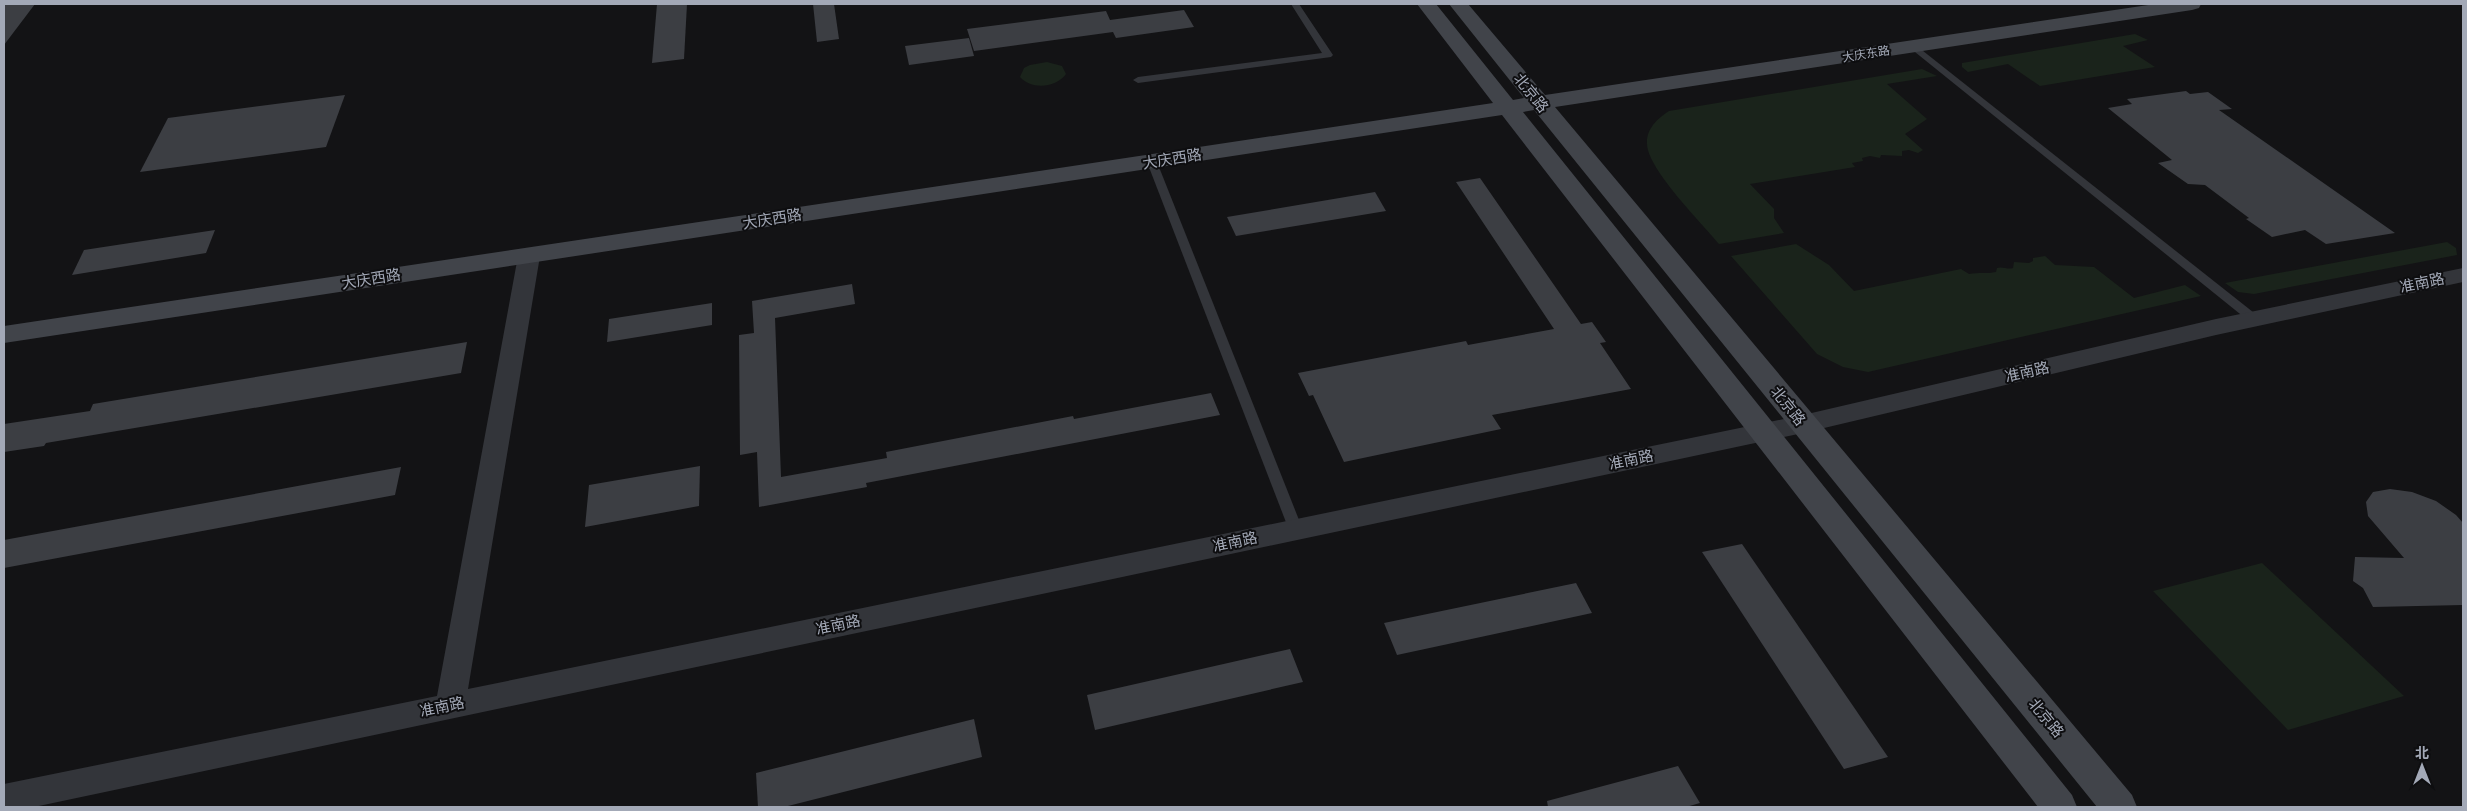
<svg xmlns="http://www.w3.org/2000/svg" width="2467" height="811" font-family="'Alegreya Sans','Noto Sans SC',sans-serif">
	<rect width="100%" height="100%" fill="#131315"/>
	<!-- green -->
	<g fill="#1a231b">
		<path d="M2135,34L2148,40L2123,46L2155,67L2040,86L2008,64L1968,72L1962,67V63Z"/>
		<path d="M1047,62L1062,66L1066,74C1056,88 1031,90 1020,77L1024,68L1030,65Z"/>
		<path d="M1922,69L1937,76L1887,84L1927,119L1905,134L1923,150L1918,153L1909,150L1902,151V156L1881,155L1880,158L1870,156L1862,158L1863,161L1852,163L1855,167L1750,184L1774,209V218L1784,233L1719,244C1702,223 1648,170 1647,144C1646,129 1658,118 1669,111Z"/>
		<path d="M2447,242L2456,248L2457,255L2254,294L2238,292L2225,283Z"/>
		<path d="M1796,244L1829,265L1854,291L1961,269L1969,274C1979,272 1987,274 1996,272L1997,268C2002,266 2008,270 2013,268L2014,262L2029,263L2033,261V258L2045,256L2055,265L2094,267L2134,298L2185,285L2201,296L1868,372L1843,367L1817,354L1731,256Z"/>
		<path d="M2262,563L2404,696L2288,730L2153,591Z"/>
	</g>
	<!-- building -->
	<g fill="#3c3e43">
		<path d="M4,4H35L4,45Z"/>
		<path d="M657,4H687L684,59L652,63Z"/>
		<path d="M813,4H834L839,39L817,42Z"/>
		<path d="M1184,10L1194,27L1116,38L1113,32L974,51L967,29L1106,11L1110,20Z"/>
		<path d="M969,38L974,56L909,65L905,46Z"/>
		<path d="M2186,91L2190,94L2208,92L2232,109L2219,110L2395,233L2326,244L2305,230L2272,237L2246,219L2249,218L2205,185L2188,184L2158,163L2172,160L2108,108L2132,104L2127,99Z"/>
		<path d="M345,95L326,147L140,172L168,118Z"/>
		<path d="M1480,178L1581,324L1592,322L1606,342L1600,343L1631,389L1492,415L1501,429L1344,462L1313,395L1309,396L1298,373L1466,341L1468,345L1554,329L1456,182Z"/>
		<path d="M1375,192L1386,211L1236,236L1227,217Z"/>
		<path d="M215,230L206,253L72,275L84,250Z"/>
		<path d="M852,284L855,304L775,318L781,477L887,458L886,452L1073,416L1074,419L1211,393L1220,415L866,483L867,487L759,507L757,452L740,455L739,335L754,333L752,301Z"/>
		<path d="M712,303V325L607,342L609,319Z"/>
		<path d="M467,342L461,373L46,443L44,446L4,452V424L90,411L93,404Z"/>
		<path d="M700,466L699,506L585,527L589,485Z"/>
		<path d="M401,467L395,495L4,568V540Z"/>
		<path d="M2390,489L2412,492L2436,501L2456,515L2463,523V605L2373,607L2363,588L2353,581L2355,557L2404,558L2368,516L2366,502L2373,492Z"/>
		<path d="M1742,544L1888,757L1844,769L1702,552Z"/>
		<path d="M1576,583L1592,613L1397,655L1384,623Z"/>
		<path d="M1290,649L1303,682L1095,730L1087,695Z"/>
		<path d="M974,719L982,757L784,807H758L756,773Z"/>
		<path d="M1678,766L1700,803L1686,807H1548L1547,801Z"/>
	</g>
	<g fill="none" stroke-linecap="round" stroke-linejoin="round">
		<!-- lane -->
		<g fill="#33353a" fill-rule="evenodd">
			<path d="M1291,4H1299L1333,55L1331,57L1138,83L1133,80L1138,77L1322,53Z"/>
			<path d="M1913,43L2258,316L2260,319L2258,322H2250L1910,48V44Z"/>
			<path d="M1152,159L1157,162L1303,530L1301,534H1291L1289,530L1147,162Z"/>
		</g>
		<!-- street -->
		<path fill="#33353a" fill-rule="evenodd" d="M529,249L537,251L540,256L468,689L1803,415L2216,319L2463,268V282L2216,335L1803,433L34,807H4V784L437,696L518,256L521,251Z"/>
		<!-- secondary -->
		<path fill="#41444a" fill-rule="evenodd" d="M1417,4H1436L1513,100L1524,98L1449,4H1468L1545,95L2155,4H2201L2199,8L2192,10L1555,107L2132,795L2137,807H2097L1534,110L1523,112L2072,795L2077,807H2038L1502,115L4,343V326L1493,103Z"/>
	</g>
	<g text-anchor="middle" stroke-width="4" stroke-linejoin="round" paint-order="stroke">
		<!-- far-street labels -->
		<g font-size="12" fill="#a3a9b7" stroke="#0e0e10">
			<text transform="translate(1866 54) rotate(-9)" y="4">大庆东路</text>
		</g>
		<!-- street labels -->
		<g font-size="15" fill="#a3a9b7" stroke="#0e0e10">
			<text transform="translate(1531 93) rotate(51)" y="5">北京路</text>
			<text transform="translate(1172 159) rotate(-9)" y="5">大庆西路</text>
			<text transform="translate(772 219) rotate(-9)" y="5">大庆西路</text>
			<text transform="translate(371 279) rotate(-9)" y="5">大庆西路</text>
			<text transform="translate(2422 283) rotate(-12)" y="5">准南路</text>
			<text transform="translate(2027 372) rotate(-13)" y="5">准南路</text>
			<text transform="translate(1788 406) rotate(51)" y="5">北京路</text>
			<text transform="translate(1631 460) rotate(-12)" y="5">准南路</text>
			<text transform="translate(1235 542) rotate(-12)" y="5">准南路</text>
			<text transform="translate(838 625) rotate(-12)" y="5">准南路</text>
			<text transform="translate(442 707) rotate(-12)" y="5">准南路</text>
			<text transform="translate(2046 718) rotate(50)" y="5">北京路</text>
		</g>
	</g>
	<!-- border -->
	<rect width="2467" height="811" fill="none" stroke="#a3a9b7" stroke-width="10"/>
	<!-- north arrow -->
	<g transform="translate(2422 766)" stroke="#0e0e10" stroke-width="4" paint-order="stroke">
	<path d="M0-4L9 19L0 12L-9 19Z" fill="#a3a9b7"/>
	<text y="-8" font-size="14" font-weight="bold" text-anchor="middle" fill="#a3a9b7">北</text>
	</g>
</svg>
